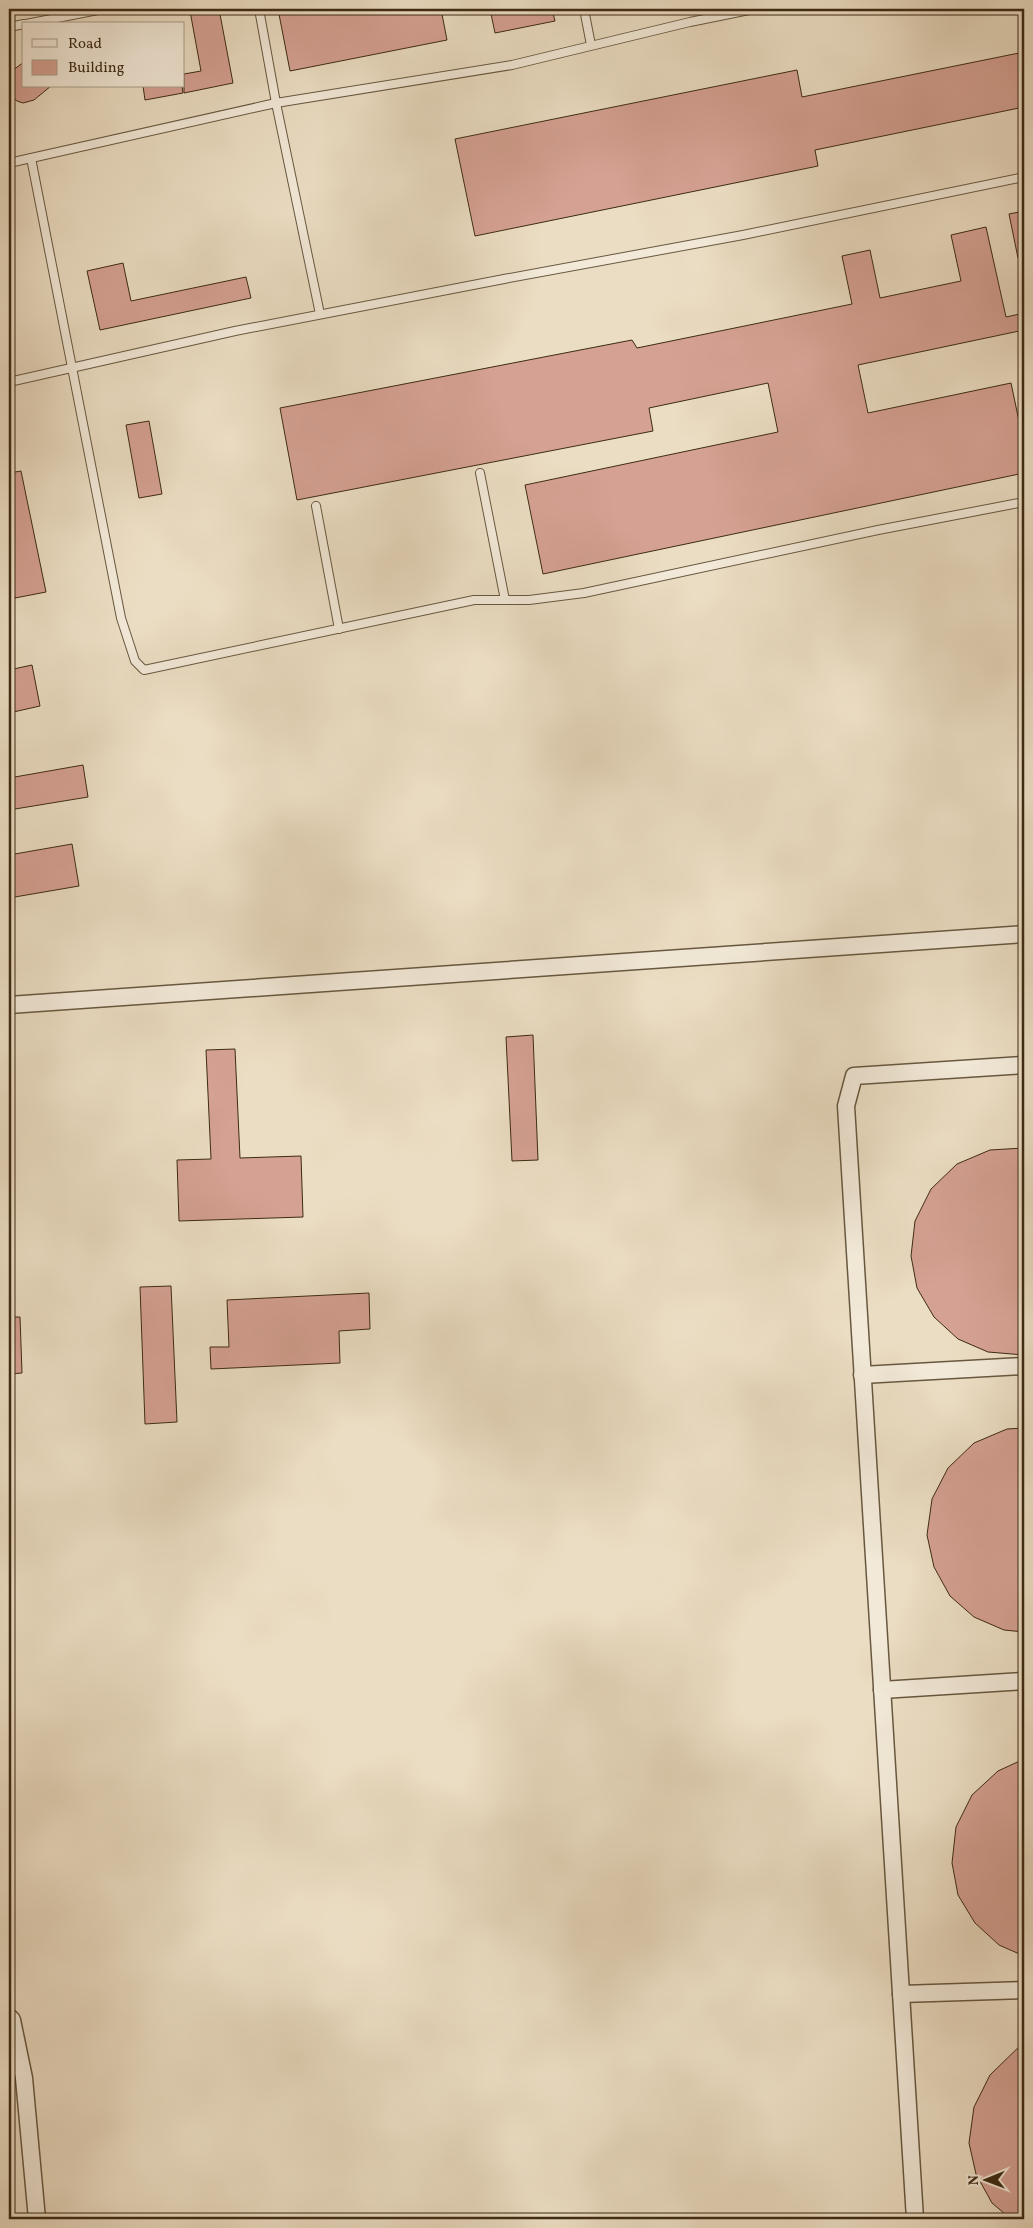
<svg xmlns="http://www.w3.org/2000/svg" width="1033" height="2228" font-family="Vollkorn,serif">
	<rect width="100%" height="100%" fill="#ebddc3"/>
	<filter id="stains"><feTurbulence type="fractalNoise" baseFrequency=".004" numOctaves="4"/><feColorMatrix values="0 0 0 0 .2 0 0 0 0 .09 0 0 0 0 .02 0 0 0 .5 -.17"/></filter>
	<radialGradient id="worn" r=".72"><stop offset=".6" stop-color="#630" stop-opacity="0"/><stop offset="1" stop-color="#630" stop-opacity=".3"/></radialGradient>
	<!-- building -->
	<g fill="#d5a193" stroke="#3d2b14">
		<path d="M203,9H219L233,83L184,93V74L201,71L190,11Z"/>
		<path d="M278,9H441L447,40L290,71Z"/>
		<path d="M490,9H552L555,21L495,33Z"/>
		<path d="M1024,52V107L815,150L818,166L475,236L455,139L797,70L802,97Z"/>
		<path d="M24,62V86H51L34,100L23,103L17,101L9,94V73Z"/>
		<path d="M143,86H182L183,93L145,100Z"/>
		<path d="M1024,211V257L1018,258L1009,214Z"/>
		<path d="M986,227L1006,317L1024,313V330L858,365L868,413L1011,383L1024,445V473L543,574L525,485L778,432L768,383L649,408L653,431L297,500L280,408L632,340L637,348L852,304L842,256L870,250L880,298L961,281L951,235Z"/>
		<path d="M123,263L131,301L246,277L251,298L100,330L87,271Z"/>
		<path d="M149,421L162,494L139,498L126,425Z"/>
		<path d="M21,471L46,592L15,598L9,565V473Z"/>
		<path d="M32,665L40,706L9,713V670Z"/>
		<path d="M83,765L88,797L9,810V778Z"/>
		<path d="M72,844L79,886L9,898V855Z"/>
		<path d="M533,1035L538,1160L512,1161L506,1037Z"/>
		<path d="M235,1049L240,1158L301,1156L303,1217L179,1221L177,1160L211,1159L206,1050Z"/>
		<path d="M1024,1148V1355L988,1352L958,1339L934,1317L917,1288L911,1256L915,1221L931,1189L957,1164L990,1150Z"/>
		<path d="M171,1286L177,1422L145,1424L140,1287Z"/>
		<path d="M369,1293L370,1329L339,1331L340,1363L211,1369L210,1347H229L227,1300Z"/>
		<path d="M9,1317H20L22,1373L9,1374Z"/>
		<path d="M1024,1428V1632L1004,1630L974,1617L950,1596L934,1567L927,1535L932,1499L948,1468L974,1443L1007,1429Z"/>
		<path d="M1024,1759V1956L999,1945L975,1923L958,1895L952,1863L956,1827L972,1795L998,1771Z"/>
		<path d="M1024,2042V2219H1011L992,2203L976,2174L969,2143L974,2107L990,2075Z"/>
	</g>
	<g fill="none" stroke-linecap="round" stroke-linejoin="round">
		<!-- service casing -->
		<g stroke="#685840" stroke-width="10">
			<g id="service">
				<path d="M259,9L276,103L320,314"/>
				<path d="M584,9L591,45"/>
				<path d="M26,24L103,9"/>
				<path d="M9,27L24,24"/>
				<path d="M31,158L121,618L135,661L144,670L474,600H529L584,593L878,530L1024,502"/>
				<path d="M9,163L276,103L512,65L690,22L754,9"/>
				<path d="M9,382L235,331L504,279L743,235L1024,177"/>
				<path d="M480,473L505,600"/>
				<path d="M316,506L339,629"/>
			</g>
		</g>
		<!-- minor casing -->
		<g stroke="#685840" stroke-width="19">
			<g id="minor">
				<path d="M9,1005L1024,934"/>
				<path d="M862,1375L1024,1366"/>
				<path d="M882,1690L1024,1681"/>
				<path d="M901,1994L1024,1990"/>
				<path d="M9,2017L12,2020L24,2078L37,2219"/>
				<path d="M915,2219L846,1106L854,1076L1024,1065"/>
			</g>
		</g>
		<!-- service -->
		<use href="#service" stroke="#f2e9d8" stroke-width="8"/>
		<!-- minor -->
		<use href="#minor" stroke="#f2e9d8" stroke-width="16"/>
	</g>
	<!-- margin -->
	<rect width="1033" height="2228" fill="none" stroke="#ebddc3" stroke-width="30"/>
	<rect x="10" y="10" width="1013" height="2208" fill="none" stroke="#3d2b14" stroke-width="2.5"/>
	<rect x="15" y="15" width="1003" height="2198" fill="none" stroke="#3d2b14"/>
	<!-- legend -->
	<rect x="22" y="22" width="162" height="65" fill="#f2e9d8" stroke="#aa9d8a"/>
	<rect x="32" y="39" width="25" height="8" fill="#f2e9d8" stroke="#aa9d8a"/>
	<text x="68" y="48" font-size="15" fill="#3d2b14">Road</text>
	<rect x="32" y="60" width="25" height="15" fill="#d5a193" stroke="#aa9d8a"/>
	<text x="68" y="72" font-size="15" fill="#3d2b14">Building</text>
	<!-- north arrow -->
	<g transform="translate(986 2180) rotate(269)" stroke="#f2e9d8" stroke-width="4" paint-order="stroke">
	<path d="M0-4L9 19L0 12L-9 19Z" fill="#3d2b14"/>
	<text y="-8" font-size="14" font-weight="bold" text-anchor="middle" fill="#3d2b14">N</text>
	</g>
	<rect width="100%" height="100%" filter="url(#stains)"/>
	<rect width="100%" height="100%" fill="url(#worn)"/>
</svg>
